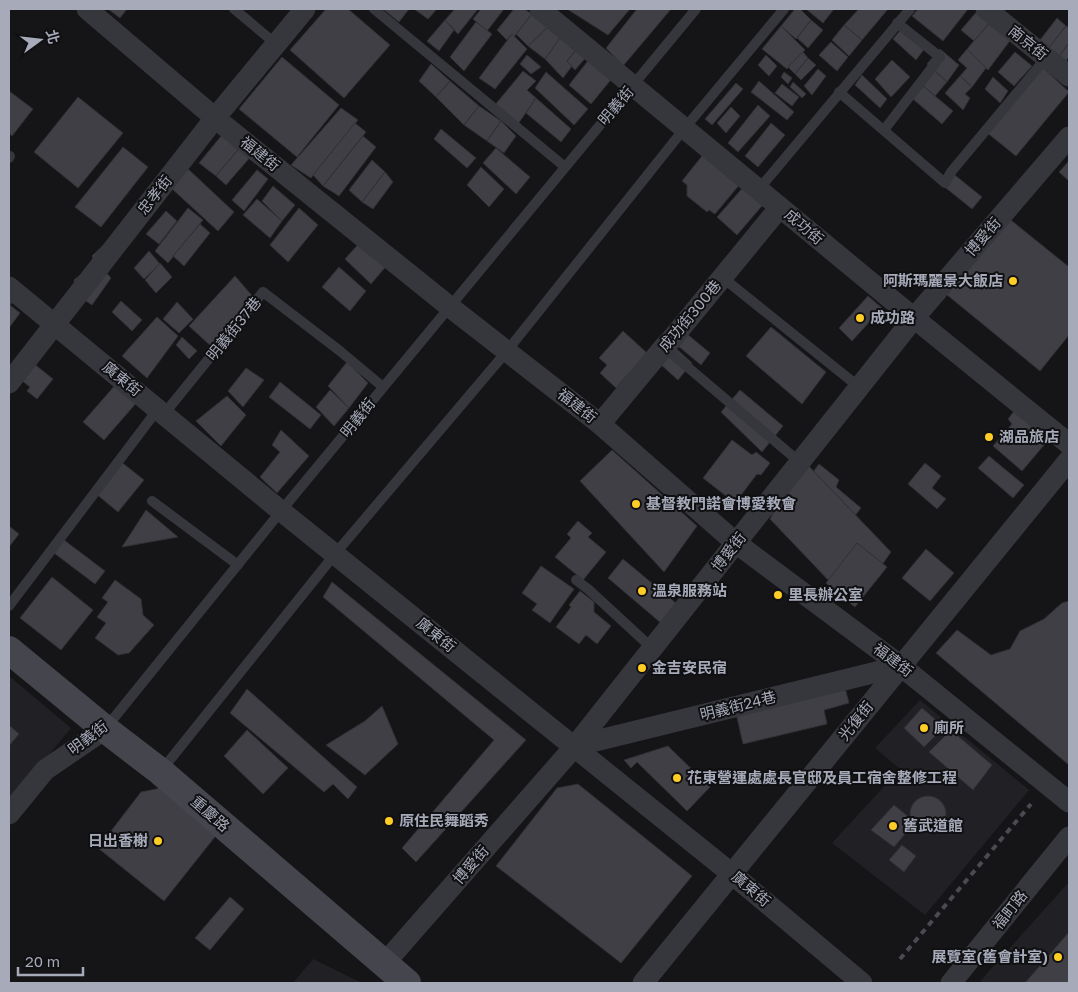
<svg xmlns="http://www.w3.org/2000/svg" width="1078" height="992" font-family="'Golos Text','Noto Sans TC',sans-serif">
	<rect width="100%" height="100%" fill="#151517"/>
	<!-- built -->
	<g fill="#212125">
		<path d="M9,676L71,728L9,803Z"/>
		<path d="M920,700L1029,790L925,915L832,843L900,769L875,748Z"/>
		<path d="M1069,882V983H979L989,971Z"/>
		<path d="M313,959L362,983H293Z"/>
	</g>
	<!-- building -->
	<g fill="#3f3f45" stroke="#302f34">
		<path d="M108,9H127L120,18Z"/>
		<path d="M326,9H348L390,45L344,98L290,50Z"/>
		<path d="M383,9H409L399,22Z"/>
		<path d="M414,9H437L428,19Z"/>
		<path d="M455,9H478L458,34L445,20Z"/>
		<path d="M481,9H504L487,31L473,19Z"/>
		<path d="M514,9H524L532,14L514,37L512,34L507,40L497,30Z"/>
		<path d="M567,9H630L608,35Z"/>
		<path d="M637,9H671L623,66L606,48Z"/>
		<path d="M795,9H800L811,20L796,39L781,26Z"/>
		<path d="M806,9H834L823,23Z"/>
		<path d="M859,9H888L862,40L844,25Z"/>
		<path d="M918,9H968L943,41L912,16Z"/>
		<path d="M979,9L992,20L974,41L961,30Z"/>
		<path d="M532,14L549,26L528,46L516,34Z"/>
		<path d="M1057,18L1066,26L1046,52L1037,44Z"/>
		<path d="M445,20L454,30L439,51L427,41Z"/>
		<path d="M811,20L823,30L808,48L797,38Z"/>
		<path d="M992,20L1012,38L988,70L967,49Z"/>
		<path d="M476,22L492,34L464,71L450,57Z"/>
		<path d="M906,24L928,44L916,60L893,39Z"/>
		<path d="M844,25L862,40L849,56L832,40Z"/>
		<path d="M549,26L562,36L545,59L528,46Z"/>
		<path d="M781,26L805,50L787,69L762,49Z"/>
		<path d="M1066,26L1069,28V43L1058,58L1048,49Z"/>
		<path d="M512,34L527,49L495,89L479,78Z"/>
		<path d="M560,38L575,51L567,61L572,66L563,78L545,59Z"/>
		<path d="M831,42L848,57L837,71L819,55Z"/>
		<path d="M1069,43V57L1064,63L1058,58Z"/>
		<path d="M579,47L588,55L575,70L567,61Z"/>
		<path d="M940,49L959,65L947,82L927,64Z"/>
		<path d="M967,49L986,68L972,87L960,76L967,68L958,60Z"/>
		<path d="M803,52L808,58L795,74L788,67Z"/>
		<path d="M1015,52L1032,66L1014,86L998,72Z"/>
		<path d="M527,55L541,67L531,74L520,64Z"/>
		<path d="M766,55L777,66L769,76L758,65Z"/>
		<path d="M282,57L339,105L297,157L239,109Z"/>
		<path d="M591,57L614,76L591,104L569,85Z"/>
		<path d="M808,58L816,65L801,80L795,74Z"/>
		<path d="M892,60L910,77L891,97L875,79Z"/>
		<path d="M431,64L450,81L436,97L419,81Z"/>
		<path d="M1040,65L1069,92L1016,156L985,131Z"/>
		<path d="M818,69L826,76L812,95L804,86Z"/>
		<path d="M934,70L947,82L935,96L923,86Z"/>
		<path d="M523,71L536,81L527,90L536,98L518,124L495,105Z"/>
		<path d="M546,72L588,109L574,125L535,88Z"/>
		<path d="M784,72L792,78L788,84L781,77Z"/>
		<path d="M862,75L887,99L880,108L855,85Z"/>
		<path d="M960,76L972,87L965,94L970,98L963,110L945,93Z"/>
		<path d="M993,77L1008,91L1000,103L985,89Z"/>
		<path d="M450,81L479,106L464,125L436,97Z"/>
		<path d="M759,81L794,112L787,120L751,92Z"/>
		<path d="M793,82L806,94L802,98L790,87Z"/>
		<path d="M736,83L743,89L712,125L705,119Z"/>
		<path d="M782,84L799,97L792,106L775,93Z"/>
		<path d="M923,86L953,111L942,124L913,99Z"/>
		<path d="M9,91L33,109L12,136L9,133Z"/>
		<path d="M78,97L123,133L78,188L34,152Z"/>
		<path d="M536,98L571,129L561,142L526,113Z"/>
		<path d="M758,105L770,116L738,152L728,143Z"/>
		<path d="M479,106L501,121L487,141L464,125Z"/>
		<path d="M731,107L740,116L726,133L717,123Z"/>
		<path d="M341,108L358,120L311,178L291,165Z"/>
		<path d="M501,121L516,136L504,153L487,141Z"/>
		<path d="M355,123L366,132L323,186L313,175Z"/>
		<path d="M771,123L785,135L758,167L745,156Z"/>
		<path d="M441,129L476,158L467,168L434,139Z"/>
		<path d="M222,135L238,150L216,176L199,163Z"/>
		<path d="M363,136L376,147L339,196L323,186Z"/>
		<path d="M242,145L252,155L226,185L216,176Z"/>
		<path d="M123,147L148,167L101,227L75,207Z"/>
		<path d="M496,148L530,177L516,194L483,163Z"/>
		<path d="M706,151L740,184L715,214L709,210L707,212L687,196V185L682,181Z"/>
		<path d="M372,160L385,172L362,202L349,190Z"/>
		<path d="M1069,161V181L1059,172Z"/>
		<path d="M186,167L234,212L218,231L170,187Z"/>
		<path d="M481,167L504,189L489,207L467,185Z"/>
		<path d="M257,170L268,179L244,211L232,200Z"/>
		<path d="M385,172L393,182L373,209L362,202Z"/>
		<path d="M951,172L982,197L972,209L941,184Z"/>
		<path d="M747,183L767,200L737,235L717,217Z"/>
		<path d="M273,186L295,205L282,221L262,201Z"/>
		<path d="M257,199L282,221L270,238L243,215Z"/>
		<path d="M188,208L203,220L168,263L155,251Z"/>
		<path d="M299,208L318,225L288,262L270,245Z"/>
		<path d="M166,211L177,221L159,244L146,234Z"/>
		<path d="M1007,217L1069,267V335L1040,371L946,294Z"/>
		<path d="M200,224L210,233L184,266L173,256Z"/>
		<path d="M110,239L104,270L111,278L92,305L77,295L74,280L95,263L92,256Z"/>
		<path d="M361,241L388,264L371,284L345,259Z"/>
		<path d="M149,251L160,264L144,279L134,268Z"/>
		<path d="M160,263L172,277L156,293L145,280Z"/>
		<path d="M339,267L366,291L350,311L322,287Z"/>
		<path d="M235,276L255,299L213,348L189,326Z"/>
		<path d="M9,288L18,295L10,305L20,313L9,328Z"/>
		<path d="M868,296L882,308L852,341L839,328Z"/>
		<path d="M121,301L142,320L132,331L112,312Z"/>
		<path d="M177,302L193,319L179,333L163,319Z"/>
		<path d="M157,317L178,336L147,378L122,356Z"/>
		<path d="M771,327L826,372L802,404L746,356Z"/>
		<path d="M681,329L710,353L701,365L671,340Z"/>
		<path d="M623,331L647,353L616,388L600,373L607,365L599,358Z"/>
		<path d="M182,337L197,351L189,359L176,345Z"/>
		<path d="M673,346L692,363L678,380L658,362Z"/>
		<path d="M23,355L53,379L37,399L27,391L30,387L10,371Z"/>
		<path d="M347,362L368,383L349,408L328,386Z"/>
		<path d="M246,368L264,380L243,407L228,391Z"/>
		<path d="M280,382L321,415L310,429L269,397Z"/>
		<path d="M117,383L138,401L104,440L83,422Z"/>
		<path d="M330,390L349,408L334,426L316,407Z"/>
		<path d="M740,390L783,426L762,452L721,412Z"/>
		<path d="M227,396L246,415L221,446L196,421Z"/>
		<path d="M1018,406L1039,425L1044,445L1022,471L993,446L1012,424L1008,419Z"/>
		<path d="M281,430L309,456L277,493L260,477L280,452L272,445Z"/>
		<path d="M732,440L752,455L756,452L770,463L761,475L757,474L735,503L703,478Z"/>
		<path d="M612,450L697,526L664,572L580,481Z"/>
		<path d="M989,456L1024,485L1013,498L978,468Z"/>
		<path d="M796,459L813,472L819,464L839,480L836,487L861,508L823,556L759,505Z"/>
		<path d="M802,459L891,552L853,606L770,519Z"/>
		<path d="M120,461L144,480L118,512L95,493Z"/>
		<path d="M925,463L941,476L932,488L946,499L937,509L908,484Z"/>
		<path d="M146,510L178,537L122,547Z"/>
		<path d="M578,521L592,533L588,537L606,552L583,580L555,557L571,538L567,534Z"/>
		<path d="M9,526L19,534L9,547Z"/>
		<path d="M64,540L105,571L95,584L54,553Z"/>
		<path d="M857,543L887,567L855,607L826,583Z"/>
		<path d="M926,549L954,573L930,601L902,578Z"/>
		<path d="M623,559L677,604L661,623L608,578Z"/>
		<path d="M541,566L574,589L550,623L532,610L537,604L522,593Z"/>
		<path d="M52,577L93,610L61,650L20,618Z"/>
		<path d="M115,580L141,599L143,615L154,625L129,653L118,655L95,638L106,623L97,617L108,602L102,598Z"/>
		<path d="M332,582L526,740L416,862L402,848L494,740L323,597Z"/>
		<path d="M580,591L594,602V612L611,626L597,644L586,635L579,644L556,627L571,607L569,605Z"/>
		<path d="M1069,601V765L936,653L957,630L991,655L1010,649L1020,631L1044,619L1062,603Z"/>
		<path d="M842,676L849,703L824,710L827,724L743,744L736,713Z"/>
		<path d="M247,689L357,787L348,799L333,784L324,792L230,713Z"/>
		<path d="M382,706L398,744L365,775L326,745L365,721Z"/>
		<path d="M922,708L944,727L924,747L904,728Z"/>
		<path d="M9,725L19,734L9,746Z"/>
		<path d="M247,730L288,768L263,794L224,756Z"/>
		<path d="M951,730L992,765L973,790L929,752Z"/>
		<path d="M668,746L710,787L687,811L637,762L631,768L624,760Z"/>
		<path d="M578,784L692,876L621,963L496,866L557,788Z"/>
		<path d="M161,788L218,833L164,901L98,848L141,792Z"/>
		<circle cx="928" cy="814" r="18"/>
		<path d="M894,805L915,822L894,847L871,830Z"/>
		<path d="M902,845L916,856L904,872L889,860Z"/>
		<path d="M230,897L244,909L210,950L195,938Z"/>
		<path d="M1069,932V983H1025Z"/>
	</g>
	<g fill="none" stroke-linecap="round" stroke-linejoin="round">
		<!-- lane -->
		<g stroke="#36363d" stroke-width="10">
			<path d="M234,9L276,44"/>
			<path d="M374,9L565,167"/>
			<path d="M839,92L945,183L951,172L1046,58"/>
			<path d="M884,130L940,57L897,23"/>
			<path d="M9,158L10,156"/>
			<path d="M759,189L910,9"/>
			<path d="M722,277L859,387"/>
			<path d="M664,347L796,459H802"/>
			<path d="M164,414L263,292L340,351L383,387"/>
			<path d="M152,501L238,565"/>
			<path d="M576,580L588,589L653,649"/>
			<path d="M9,606L158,409"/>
			<path d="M105,729L281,511L696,9"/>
			<path d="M161,771L335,554L507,351L684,129L784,9"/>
		</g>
		<!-- street -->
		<g stroke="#36363d" stroke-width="21">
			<path d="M87,9L215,118L450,307L600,424L736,543L901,666L1069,802"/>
			<path d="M540,9L914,318L1069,444"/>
			<path d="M986,9L1069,76"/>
			<path d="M9,287L281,511L732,874L862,983"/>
			<path d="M9,383L215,118L305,9"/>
			<path d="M600,424L664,347L671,340L780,207"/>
			<path d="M575,746L901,666"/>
			<path d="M9,814L45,770L105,729"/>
			<path d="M384,964L575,746L914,318L1069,137"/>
			<path d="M643,983L1069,460"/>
			<path d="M951,983L1069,837"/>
		</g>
		<!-- secondary -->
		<path stroke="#44454d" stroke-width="28" d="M9,650L105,729L161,772L407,983"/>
		<!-- rail -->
		<path stroke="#494a52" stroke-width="4" stroke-dasharray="6 5" stroke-linecap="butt" d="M900,959L1031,804"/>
	</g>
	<!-- markers -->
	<g fill="#ffcd26" stroke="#101012" stroke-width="2">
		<circle cx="1013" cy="281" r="5"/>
		<circle cx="860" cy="318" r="5"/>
		<circle cx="989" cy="437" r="5"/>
		<circle cx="636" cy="504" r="5"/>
		<circle cx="642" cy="591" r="5"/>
		<circle cx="778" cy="595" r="5"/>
		<circle cx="642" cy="668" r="5"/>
		<circle cx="924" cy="728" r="5"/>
		<circle cx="677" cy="778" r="5"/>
		<circle cx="389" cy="821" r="5"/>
		<circle cx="893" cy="826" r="5"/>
		<circle cx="158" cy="841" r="5"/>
		<circle cx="1058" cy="957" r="5"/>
	</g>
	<g text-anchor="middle" stroke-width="4" stroke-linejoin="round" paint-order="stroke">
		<!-- street labels -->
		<g font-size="15" fill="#a6aab9" stroke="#101012">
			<text transform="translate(1028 43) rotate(39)" y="5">南京街</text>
			<text transform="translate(616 106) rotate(-50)" y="5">明義街</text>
			<text transform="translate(260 154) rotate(39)" y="5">福建街</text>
			<text transform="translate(155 195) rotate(-52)" y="5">忠孝街</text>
			<text transform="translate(804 227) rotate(40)" y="5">成功街</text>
			<text transform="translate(983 237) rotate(-49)" y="5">博愛街</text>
			<text transform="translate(690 316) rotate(-50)" y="5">成功街300巷</text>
			<text transform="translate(234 329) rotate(-51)" y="5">明義街37巷</text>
			<text transform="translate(122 379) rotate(39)" y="5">廣東街</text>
			<text transform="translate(577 406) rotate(38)" y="5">福建街</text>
			<text transform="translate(358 418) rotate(-51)" y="5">明義街</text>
			<text transform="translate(729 552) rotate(-52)" y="5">博愛街</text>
			<text transform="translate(436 635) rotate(39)" y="5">廣東街</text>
			<text transform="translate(893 660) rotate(37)" y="5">福建街</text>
			<text transform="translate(738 706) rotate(-14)" y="5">明義街24巷</text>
			<text transform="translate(856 721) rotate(-51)" y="5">光復街</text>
			<text transform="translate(88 738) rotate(-37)" y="5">明義街</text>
			<text transform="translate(210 814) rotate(41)" y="5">重慶路</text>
			<text transform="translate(471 865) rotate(-49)" y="5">博愛街</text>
			<text transform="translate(751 889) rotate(40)" y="5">廣東街</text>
			<text transform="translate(1010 910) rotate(-51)" y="5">福町路</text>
		</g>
		<!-- poi labels -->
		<g font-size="15" font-weight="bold" fill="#a6aab9" stroke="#101012" text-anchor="start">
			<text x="1003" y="286" text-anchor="end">阿斯瑪麗景大飯店</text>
			<text x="870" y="323">成功路</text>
			<text x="999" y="442">湖品旅店</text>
			<text x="646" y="509">基督教門諾會博愛教會</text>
			<text x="652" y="596">溫泉服務站</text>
			<text x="788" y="600">里長辦公室</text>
			<text x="652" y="673">金吉安民宿</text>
			<text x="934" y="733">廁所</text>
			<text x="687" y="783">花東營運處處長官邸及員工宿舍整修工程</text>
			<text x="399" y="826">原住民舞蹈秀</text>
			<text x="903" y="831">舊武道館</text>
			<text x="148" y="846" text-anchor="end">日出香榭</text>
			<text x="1048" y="962" text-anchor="end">展覽室(舊會計室)</text>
		</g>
	</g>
	<!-- border -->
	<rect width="1078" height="992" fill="none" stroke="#a6aab9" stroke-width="20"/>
	<!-- north arrow -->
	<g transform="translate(40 40) rotate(75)" stroke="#101012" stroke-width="4" paint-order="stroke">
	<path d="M0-4L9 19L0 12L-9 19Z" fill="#a6aab9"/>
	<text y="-8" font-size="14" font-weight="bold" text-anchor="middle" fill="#a6aab9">北</text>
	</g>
	<!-- scale -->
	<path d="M18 967v8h65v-8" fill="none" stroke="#a6aab9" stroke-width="2.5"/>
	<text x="25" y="967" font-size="15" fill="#a6aab9" stroke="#101012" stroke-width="4" paint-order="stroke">20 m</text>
</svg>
